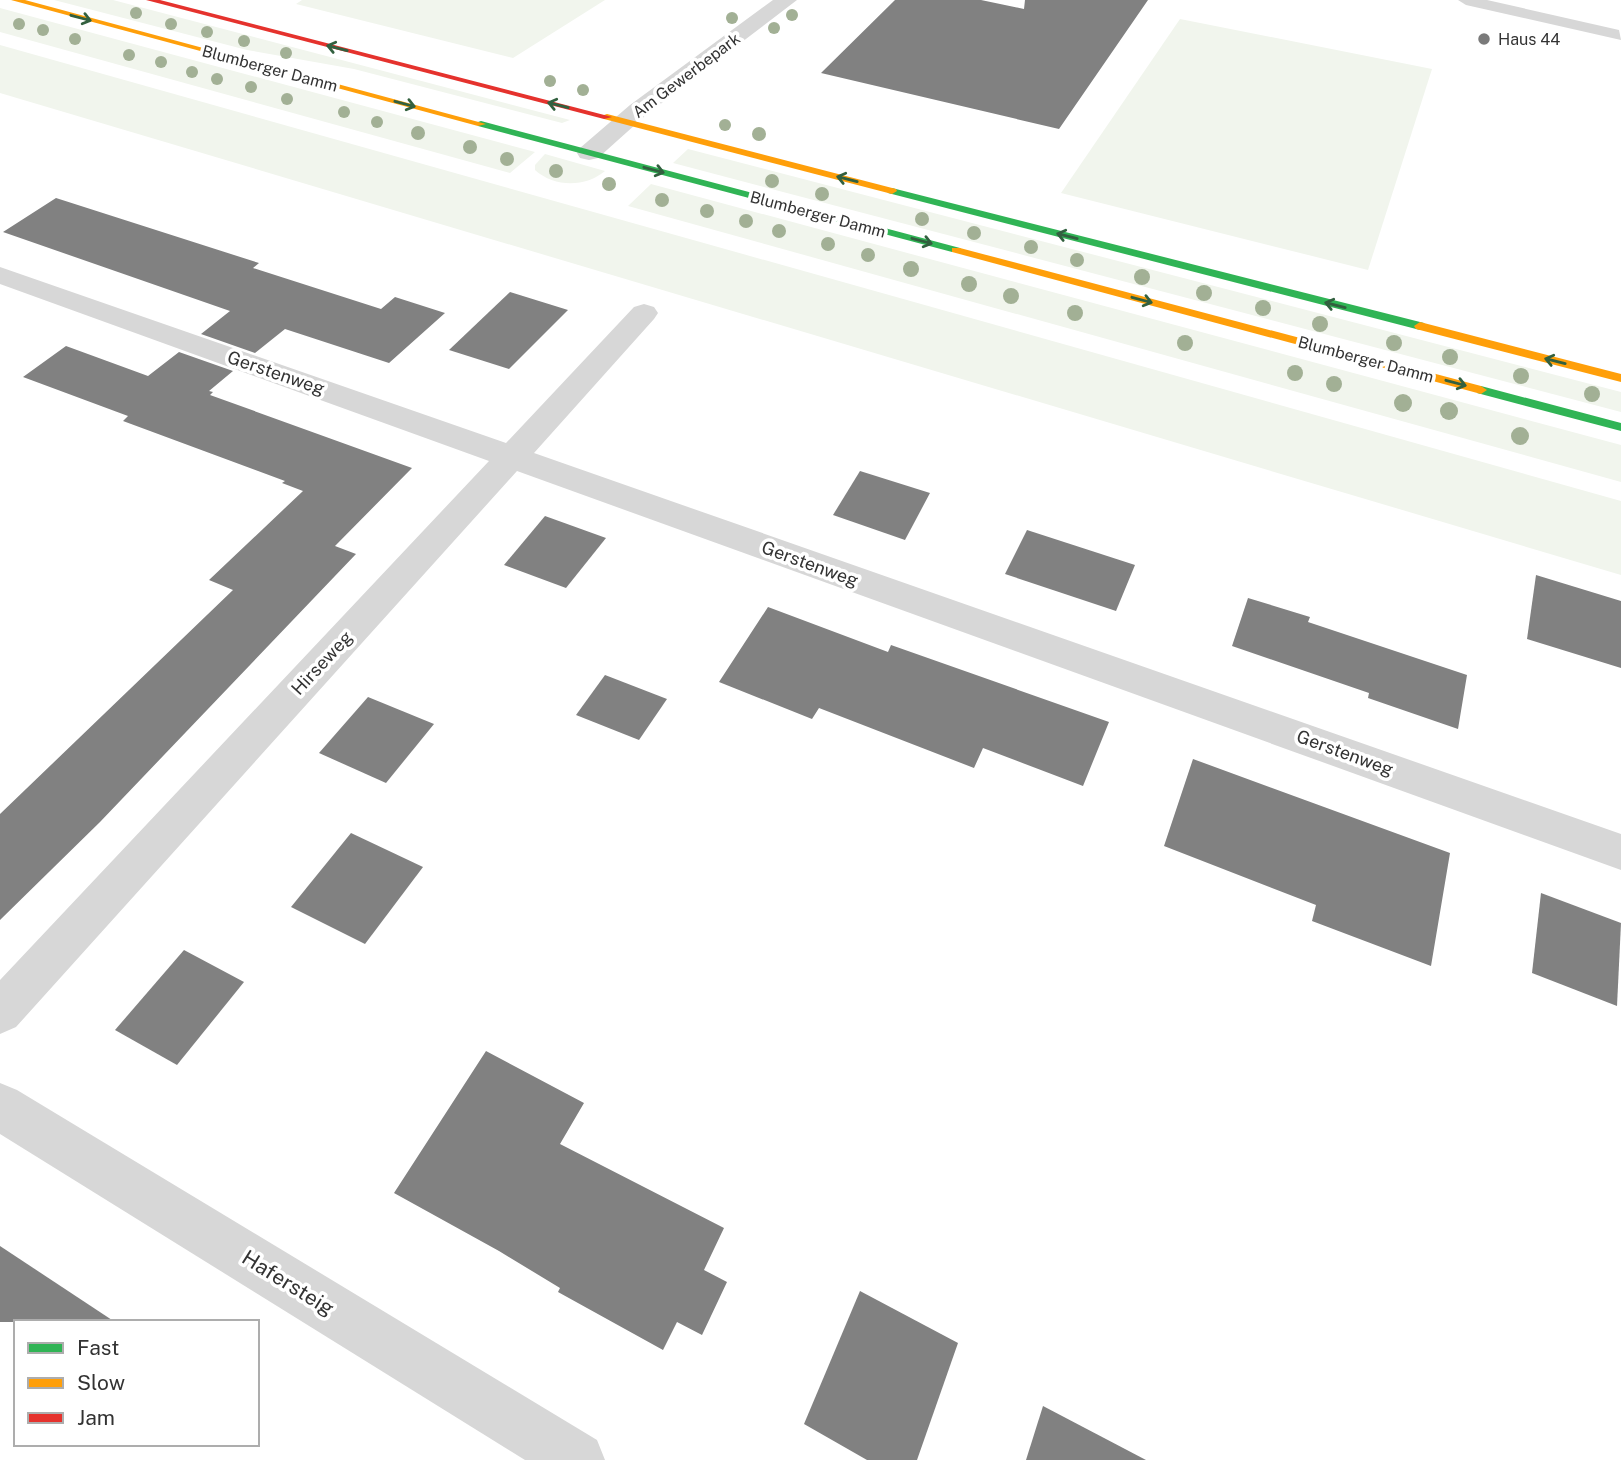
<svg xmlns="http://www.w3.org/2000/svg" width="1621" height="1460" font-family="'Public Sans',sans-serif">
	<rect width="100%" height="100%" fill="#fff"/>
	<!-- green -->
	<g fill="#f1f5ed">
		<path d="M54,0H113L570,120L562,123L354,69L247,50Z"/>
		<path d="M302,0H605L513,58L296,4Z"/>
		<path d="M0,8L535,152L510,173L0,32Z"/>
		<path d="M1180,19L1432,69L1368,270L1061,193Z"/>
		<path d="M0,45L1621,501V575L0,93Z"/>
		<path d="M688,149L1621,392V412L673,163Z"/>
		<path d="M545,154L605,171C586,187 555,188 535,170V165Z"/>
		<path d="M651,184L1621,445V482L628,206Z"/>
	</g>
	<!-- building -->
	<g fill="#818181">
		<path d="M895,0H981L1024,9L1025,0H1148L1059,129L821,73Z"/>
		<path d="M56,198L259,263L253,268L381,309L395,297L445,313L389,363L285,329L255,353L201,334L230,311L3,232Z"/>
		<path d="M510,292L568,310L509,369L449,350Z"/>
		<path d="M66,346L148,376L179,352L233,371L209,391L213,392L210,395L412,468L335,546L356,554L100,822L0,920V814L233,590L209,580L303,491L282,483L285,481L123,421L128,416L23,377Z"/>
		<path d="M860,471L930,493L905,540L833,515Z"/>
		<path d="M545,516L606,538L566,588L504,565Z"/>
		<path d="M1027,530L1135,565L1116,611L1005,574Z"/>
		<path d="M1536,575L1621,601V668L1527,639Z"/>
		<path d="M1248,598L1310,617L1308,622L1467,675L1458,729L1368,698L1369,693L1232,646Z"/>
		<path d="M768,607L888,652L891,645L1109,722L1083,786L983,748L974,768L819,708L812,719L719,682Z"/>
		<path d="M605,675L667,699L639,740L576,715Z"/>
		<path d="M368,697L434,724L386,783L319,753Z"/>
		<path d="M1193,759L1450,853L1431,966L1312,921L1316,905L1164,846Z"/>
		<path d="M351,833L423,867L365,944L291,907Z"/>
		<path d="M1541,893L1621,923L1617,1006L1532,973Z"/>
		<path d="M184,950L244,982L177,1065L115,1030Z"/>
		<path d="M486,1051L584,1103L560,1144L724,1228L704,1270L727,1282L702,1335L677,1322L663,1350L558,1292L560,1288L499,1251L394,1193Z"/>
		<path d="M0,1246L115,1322H0Z"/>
		<path d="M860,1291L958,1343L917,1460H867L804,1424Z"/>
		<path d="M1043,1406L1146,1460H1026Z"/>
	</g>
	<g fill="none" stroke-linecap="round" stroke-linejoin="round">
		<!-- lane -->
		<path fill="#d7d7d7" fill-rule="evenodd" d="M1458,0H1487L1619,30L1621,40L1466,5Z"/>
		<!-- street -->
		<g fill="#d7d7d7" fill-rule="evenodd">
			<path d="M773,0H797L646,115L598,158L589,160L580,158L577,153L580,148L630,105Z"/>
			<path d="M0,267L506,443L634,307L644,304L654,307L658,313L654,319L534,453L1621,834V870L517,471L16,1027L0,1034V980L489,461L0,284Z"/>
			<path d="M0,1083L17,1090L597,1440L605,1460H525L0,1134Z"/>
		</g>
		<!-- fast -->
		<g fill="#30b455" fill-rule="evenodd">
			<path d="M481,121L960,248L962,250L952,252L478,126V122Z"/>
			<path d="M892,188L1424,323L1426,326L1420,330L888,193L887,191Z"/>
			<path d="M1481,386L1621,423V431L1477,393V387Z"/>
		</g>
		<!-- slow -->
		<g fill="#ff9f0a" fill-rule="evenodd">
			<path d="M11,0H25L486,124L478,126Z"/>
			<path d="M607,114L896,189L897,191L892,194L604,119V115Z"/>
			<path d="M952,248H960L1481,386L1487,390L1481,394L952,252Z"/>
			<path d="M1420,322L1621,374V382L1416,329L1414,326Z"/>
		</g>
		<!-- jam -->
		<path fill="#e5322d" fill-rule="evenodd" d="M146,0H160L612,117L604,119Z"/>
	</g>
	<!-- trees -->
	<g fill="#a2b095">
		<circle cx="136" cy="13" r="6"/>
		<circle cx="792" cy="15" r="6"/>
		<circle cx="732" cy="18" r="6"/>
		<circle cx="19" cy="24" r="6"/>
		<circle cx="171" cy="24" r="6"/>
		<circle cx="774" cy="28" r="6"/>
		<circle cx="43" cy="30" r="6"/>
		<circle cx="207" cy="32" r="6"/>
		<circle cx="75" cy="39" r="6"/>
		<circle cx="244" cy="41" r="6"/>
		<circle cx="286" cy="53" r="6"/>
		<circle cx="129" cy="55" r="6"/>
		<circle cx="161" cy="62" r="6"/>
		<circle cx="192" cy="72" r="6"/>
		<circle cx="217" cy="79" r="6"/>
		<circle cx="550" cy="81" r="6"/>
		<circle cx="251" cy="87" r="6"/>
		<circle cx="583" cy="90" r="6"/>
		<circle cx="287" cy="99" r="6"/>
		<circle cx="344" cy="112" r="6"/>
		<circle cx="377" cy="122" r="6"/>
		<circle cx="725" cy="125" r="6"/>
		<circle cx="418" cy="133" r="7"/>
		<circle cx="759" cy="134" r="7"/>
		<circle cx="470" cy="147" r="7"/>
		<circle cx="507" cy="159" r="7"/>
		<circle cx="556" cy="171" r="7"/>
		<circle cx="772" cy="181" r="7"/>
		<circle cx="609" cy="184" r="7"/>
		<circle cx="822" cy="194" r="7"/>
		<circle cx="662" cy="200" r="7"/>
		<circle cx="707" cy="211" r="7"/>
		<circle cx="922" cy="219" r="7"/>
		<circle cx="746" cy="221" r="7"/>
		<circle cx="779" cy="231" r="7"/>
		<circle cx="974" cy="233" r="7"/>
		<circle cx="828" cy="244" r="7"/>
		<circle cx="1031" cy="247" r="7"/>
		<circle cx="868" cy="255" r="7"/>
		<circle cx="1077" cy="260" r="7"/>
		<circle cx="911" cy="269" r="8"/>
		<circle cx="1142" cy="277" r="8"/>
		<circle cx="969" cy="284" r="8"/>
		<circle cx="1204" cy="293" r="8"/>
		<circle cx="1011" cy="296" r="8"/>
		<circle cx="1263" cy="308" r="8"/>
		<circle cx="1075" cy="313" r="8"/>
		<circle cx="1320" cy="324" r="8"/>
		<circle cx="1185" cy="343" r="8"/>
		<circle cx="1394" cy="343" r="8"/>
		<circle cx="1450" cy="357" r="8"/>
		<circle cx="1295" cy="373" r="8"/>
		<circle cx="1521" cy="376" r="8"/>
		<circle cx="1334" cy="384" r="8"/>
		<circle cx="1592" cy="394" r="8"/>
		<circle cx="1403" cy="403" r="9"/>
		<circle cx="1449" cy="411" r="9"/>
		<circle cx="1520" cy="436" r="9"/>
	</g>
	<!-- one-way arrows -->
	<defs><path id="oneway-shaft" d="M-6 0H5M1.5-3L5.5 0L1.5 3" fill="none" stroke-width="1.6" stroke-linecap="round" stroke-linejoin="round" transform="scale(1.75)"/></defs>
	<g stroke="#32603f">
		<use href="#oneway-shaft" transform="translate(81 18) rotate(15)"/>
		<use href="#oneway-shaft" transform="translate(337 48) rotate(-166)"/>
		<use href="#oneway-shaft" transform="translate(405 104) rotate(15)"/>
		<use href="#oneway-shaft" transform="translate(558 105) rotate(-166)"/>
		<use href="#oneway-shaft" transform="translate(654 170) rotate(15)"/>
		<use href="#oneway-shaft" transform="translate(847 179) rotate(-166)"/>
		<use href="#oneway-shaft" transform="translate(1067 236) rotate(-166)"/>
		<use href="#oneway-shaft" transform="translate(922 241) rotate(15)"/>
		<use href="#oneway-shaft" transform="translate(1142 300) rotate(15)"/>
		<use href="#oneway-shaft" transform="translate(1335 305) rotate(-166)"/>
		<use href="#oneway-shaft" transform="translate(1555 361) rotate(-166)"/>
		<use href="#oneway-shaft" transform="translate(1456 383) rotate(15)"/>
	</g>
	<!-- markers -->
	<circle fill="#7a7a7a" stroke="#fff" stroke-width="2.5" cx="1484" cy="39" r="7"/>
	<g text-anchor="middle" stroke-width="7" stroke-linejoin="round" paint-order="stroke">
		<!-- far-poi labels -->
		<g font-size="16" fill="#333" stroke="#fff" text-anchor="start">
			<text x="1498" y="45">Haus 44</text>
		</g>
		<!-- far-street labels -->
		<g font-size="16" fill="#333" stroke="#fff">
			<text transform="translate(270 68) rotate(15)" y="6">Blumberger Damm</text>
			<text transform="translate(686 75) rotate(-37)" y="6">Am Gewerbepark</text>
			<text transform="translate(818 214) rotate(15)" y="6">Blumberger Damm</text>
			<text transform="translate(1366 359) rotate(15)" y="6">Blumberger Damm</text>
		</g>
		<!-- street labels -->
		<g font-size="18" fill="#333" stroke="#fff">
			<text transform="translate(276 373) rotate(19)" y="6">Gerstenweg</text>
			<text transform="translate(810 564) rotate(20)" y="6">Gerstenweg</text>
			<text transform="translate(322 663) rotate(-47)" y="6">Hirseweg</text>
			<text transform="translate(1345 753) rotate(20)" y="6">Gerstenweg</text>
		</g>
		<!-- near-street labels -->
		<g font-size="21" fill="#333" stroke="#fff">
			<text transform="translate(288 1283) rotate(32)" y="7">Hafersteig</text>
		</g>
	</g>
	<!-- legend -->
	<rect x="14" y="1320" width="245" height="126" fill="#ffffff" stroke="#adadad" stroke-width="2"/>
	<rect x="28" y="1343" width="35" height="10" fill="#30b455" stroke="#adadad" stroke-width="2"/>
	<text x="77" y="1355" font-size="21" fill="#333333">Fast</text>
	<rect x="28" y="1378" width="35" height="10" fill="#ff9f0a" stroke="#adadad" stroke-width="2"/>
	<text x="77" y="1390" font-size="21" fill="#333333">Slow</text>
	<rect x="28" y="1413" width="35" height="10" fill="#e5322d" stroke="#adadad" stroke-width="2"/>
	<text x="77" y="1425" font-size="21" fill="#333333">Jam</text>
</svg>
